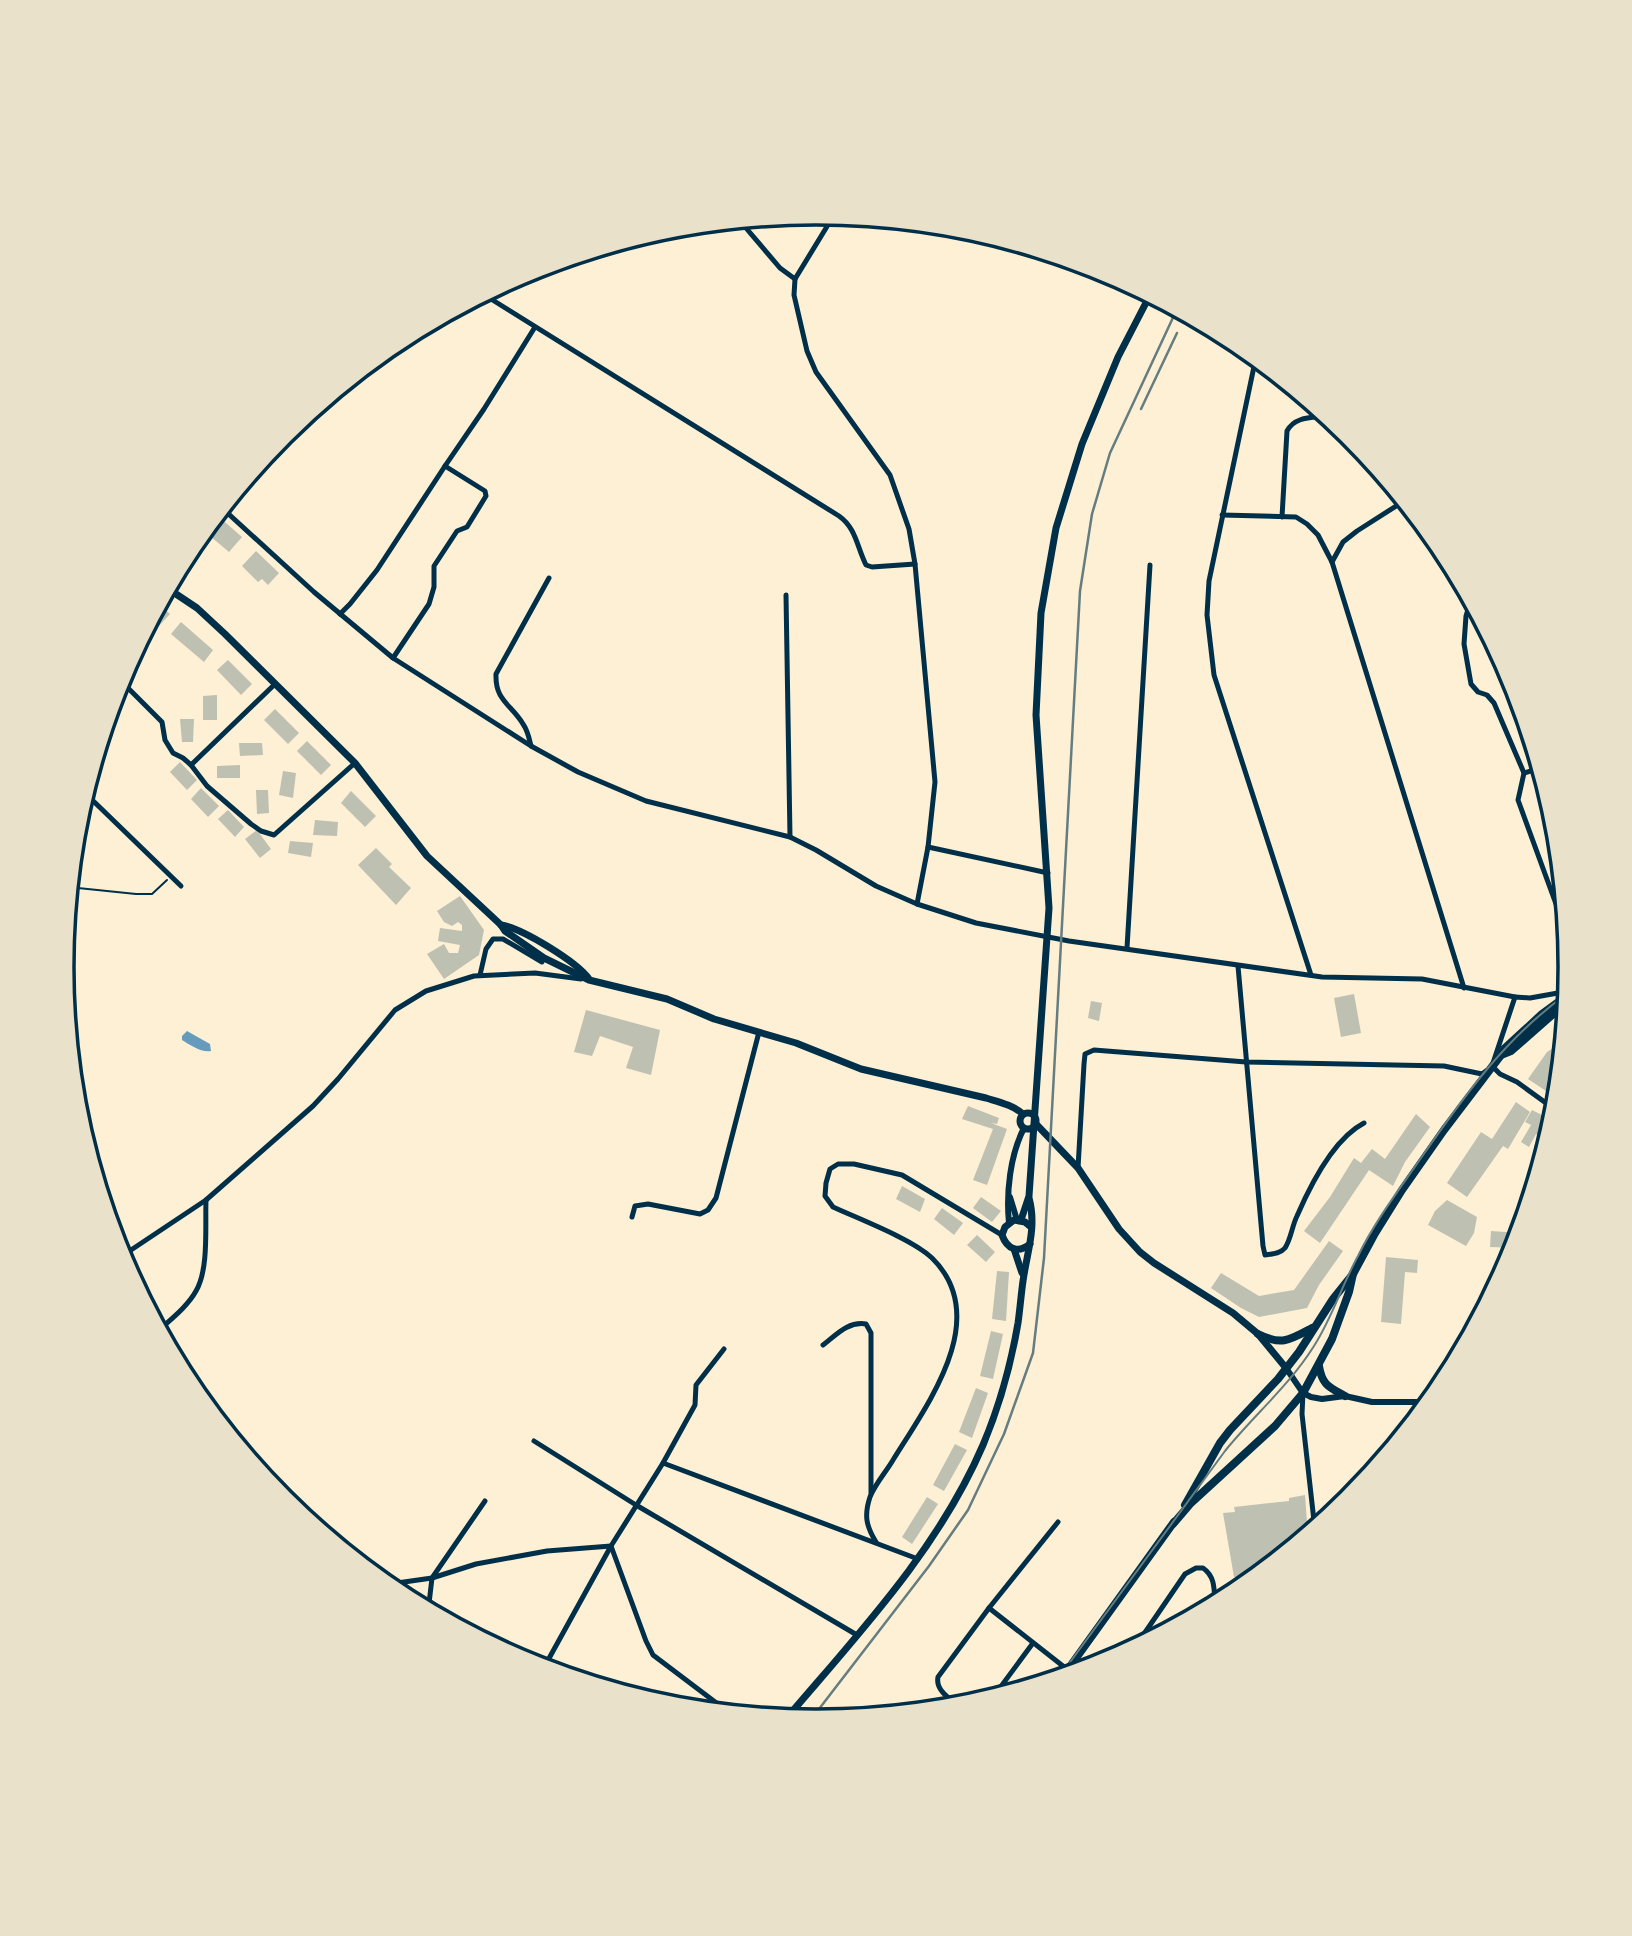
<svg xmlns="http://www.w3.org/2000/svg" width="1632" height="1936" font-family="'Golos Text',sans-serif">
	<rect width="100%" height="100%" fill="#fdf0d5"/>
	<!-- water -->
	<path fill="#669bbc" d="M187,1031L210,1044L211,1051C202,1053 190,1045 182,1040V1036Z"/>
	<!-- building -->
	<g fill="#bec0b2">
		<path d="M218,516L242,537L229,552L204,531Z"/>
		<path d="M256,551L279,573L268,585L262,579L258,582L242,566Z"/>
		<path d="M159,604L170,614L145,641L141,637Z"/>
		<path d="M181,622L213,650L204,662L171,634Z"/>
		<path d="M228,660L252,684L241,695L217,670Z"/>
		<path d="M217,695V720H203V696Z"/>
		<path d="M275,709L299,733L288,744L264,720Z"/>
		<path d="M180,719H194L193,742H182Z"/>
		<path d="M307,741L331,765L321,775L297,751Z"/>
		<path d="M239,743H262L263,755L240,756Z"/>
		<path d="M180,762L197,780L187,790L170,772Z"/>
		<path d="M240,765V778H217V766Z"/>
		<path d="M283,771L296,773L293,798L279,795Z"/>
		<path d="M201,788L219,806L208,817L191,799Z"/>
		<path d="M256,790H268L269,813L257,814Z"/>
		<path d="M351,791L376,816L365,827L341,803Z"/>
		<path d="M228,810L244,827L235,837L218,819Z"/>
		<path d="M315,820L338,822L337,836L313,835Z"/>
		<path d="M257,830L271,849L260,858L245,839Z"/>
		<path d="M290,841L313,843L311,857L288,853Z"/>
		<path d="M376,848L392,864L389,867L411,888L396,905L358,865Z"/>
		<path d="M460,896L484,930L479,955L444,979L427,954L444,944L449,953H458L460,945L438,941L440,928L462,931V925L458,922L452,926L444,922L437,911Z"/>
		<path d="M1354,994L1361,1033L1341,1037L1334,998Z"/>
		<path d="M1091,1001L1102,1003L1099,1021L1088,1018Z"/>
		<path d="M586,1010L660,1030L651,1075L626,1068L633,1047L600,1036L592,1056L574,1052Z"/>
		<path d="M1564,1041L1561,1069L1555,1075L1560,1078L1558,1099L1528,1079L1547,1052Z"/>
		<path d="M1516,1102L1530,1112L1508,1149L1503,1146L1467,1197L1447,1183L1481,1132L1492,1139Z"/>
		<path d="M968,1106L999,1118L997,1124L991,1123L1007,1129L987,1185L973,1180L993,1129L962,1119Z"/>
		<path d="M1532,1110L1554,1121L1550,1136L1547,1135L1544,1140L1536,1134L1529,1147L1521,1142L1531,1125L1525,1122Z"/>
		<path d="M1416,1114L1430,1127L1405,1162L1393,1186L1369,1170L1320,1243L1304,1231L1330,1197L1354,1158L1361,1163L1372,1149L1385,1159Z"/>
		<path d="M902,1186L925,1199L920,1212L896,1199Z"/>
		<path d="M981,1197L1001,1211L992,1222L973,1208Z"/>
		<path d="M1447,1200L1477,1217L1474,1233L1466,1246L1428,1225L1435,1211Z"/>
		<path d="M942,1208L963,1223L954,1235L934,1219Z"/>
		<path d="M1491,1231L1521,1233L1516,1248L1490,1247Z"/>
		<path d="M977,1235L995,1252L986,1262L967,1245Z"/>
		<path d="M1329,1241L1343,1251L1319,1285L1307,1308L1259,1317L1241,1308L1211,1288L1221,1273L1259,1296L1294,1290Z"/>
		<path d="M1386,1257L1418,1260L1417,1273L1405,1272L1401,1324L1381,1322Z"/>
		<path d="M997,1271L1009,1272L1006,1321L992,1319Z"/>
		<path d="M991,1331L1003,1334L993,1379L980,1376Z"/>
		<path d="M976,1388L988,1393L972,1438L959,1432Z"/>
		<path d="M955,1444L967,1450L944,1491L933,1485Z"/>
		<path d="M1305,1495L1308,1536L1261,1574L1234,1577L1223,1513L1235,1512L1234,1507L1289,1501V1498Z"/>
		<path d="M927,1497L938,1504L912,1544L902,1537Z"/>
	</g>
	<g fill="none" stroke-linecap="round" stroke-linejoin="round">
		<!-- path -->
		<path stroke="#003049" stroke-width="2" d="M70,883L78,888L136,894H152L167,880"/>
		<!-- minor -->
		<g stroke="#003049" stroke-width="5">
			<path d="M834,215L795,279L794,295L807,351L816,372L890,475L909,529L915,564L935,782L928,847L917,904"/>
			<path d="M740,221L780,268L795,279"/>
			<path d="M483,294L839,516C856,528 857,547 866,565L872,567L915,564"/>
			<path d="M1256,357L1209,581L1207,615L1214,675L1311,975"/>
			<path d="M222,508L314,592L393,658L531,746L578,772L646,801L790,837L816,850L876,886L917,904L976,923L1069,941L1322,977L1422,979L1515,997"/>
			<path d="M1222,515L1296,517L1307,524L1318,535L1332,562L1464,988"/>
			<path d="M1282,517L1287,431C1295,416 1312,418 1327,416"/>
			<path d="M1332,562L1343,542L1357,531L1404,501"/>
			<path d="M786,595L790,837"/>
			<path d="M1471,600L1466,616L1464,644L1471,684L1478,692L1487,695L1494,703L1524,773L1518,800L1567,934"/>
			<path d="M340,614L350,604L377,570L445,466L484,409L535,327"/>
			<path d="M393,658L429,604L434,587V566L457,531L467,527L486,496L485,491L445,466"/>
			<path d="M119,679L162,722L165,740L173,753L183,758L191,765L207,786L251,824L261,831L274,835L355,763"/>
			<path d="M531,746C529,738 528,731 523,724C511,704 495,701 496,674L549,578"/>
			<path d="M191,765L275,684"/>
			<path d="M1524,773L1540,768"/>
			<path d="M84,792L181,886"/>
			<path d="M928,847L1048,873"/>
			<path d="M1127,948L1150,565"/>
			<path d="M1238,966L1263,1246L1265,1255C1272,1254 1280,1254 1285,1248C1291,1239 1292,1226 1297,1216C1310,1186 1333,1139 1364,1123"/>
			<path d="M480,975L486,949L493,939H503L542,962"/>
			<path d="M1557,1111L1517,1082L1500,1074L1492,1066L1515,997L1530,998L1569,991"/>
			<path d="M1078,1168L1084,1064L1085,1054L1094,1050L1246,1062L1444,1066L1482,1074L1486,1071"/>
			<path d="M632,1217L635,1206L648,1204L700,1214L708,1210L716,1198L759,1032"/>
			<path d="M119,1258L206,1200L313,1106L338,1079L395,1010L426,991L474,976L535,973L581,979"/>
			<path d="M158,1331C171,1319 187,1307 196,1291C209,1269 205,1226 206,1200"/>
			<path d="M823,1345C836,1335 848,1321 866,1324L871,1333V1493"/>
			<path d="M1303,1393L1302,1414L1315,1530"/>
			<path d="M534,1441L636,1505L857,1635"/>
			<path d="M663,1463L918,1559"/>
			<path d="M876,1542C866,1526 864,1515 870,1497C875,1484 886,1472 893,1460C927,1405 993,1318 932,1258C912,1239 859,1219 833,1207L825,1196L826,1183L830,1169L838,1164H854L902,1175L1002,1235"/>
			<path d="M383,1585L432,1578L476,1564L547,1551L611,1546L646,1641L653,1655L731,1714"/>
			<path d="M989,1608L1068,1670"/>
			<path d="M428,1612L432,1578L485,1501"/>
			<path d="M1133,1650L1185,1574L1196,1568H1203C1216,1577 1214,1591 1215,1606"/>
			<path d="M547,1662L611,1546L663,1463L695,1405L696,1385L724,1349"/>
			<path d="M533,1667L547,1662V1671"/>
			<path d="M991,1700L1033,1643"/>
			<path d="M961,1708C952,1700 935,1691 938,1677L989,1608L1058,1522"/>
		</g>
		<!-- tertiary -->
		<g stroke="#003049" stroke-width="6">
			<path d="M1010,1197L1017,1220"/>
			<path d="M1009,1223C1006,1193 1010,1155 1024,1128"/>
			<path d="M1286,1368L1303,1393L1311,1397L1322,1399L1345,1396L1372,1402H1432"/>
		</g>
		<!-- secondary -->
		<g stroke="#003049" stroke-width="7">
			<path d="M167,588L197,608L225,634L355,763L427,856L501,925L505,931L544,958L589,980L667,999L714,1019L796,1043L861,1069L986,1098C999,1102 1013,1105 1023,1114"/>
			<path d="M501,925C522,928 577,962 589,979"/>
			<circle cx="1028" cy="1121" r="8"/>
			<path d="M1036,1124L1078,1168L1119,1229L1140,1252L1154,1263L1233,1313L1258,1334L1286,1368"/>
			<path d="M1021,1220L1029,1196L1049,908L1036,715L1041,613L1056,528L1082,444L1118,357L1150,295"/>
			<path d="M1030,1244C1018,1254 1007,1249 1002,1235L1005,1227L1014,1220L1025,1222L1031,1227"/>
			<path d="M1014,1249L1022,1273"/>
			<path d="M785,1720C858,1634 938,1550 983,1445C999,1407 1011,1364 1018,1323C1020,1309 1021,1295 1023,1281C1027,1252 1037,1227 1029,1198"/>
		</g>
		<!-- primary -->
		<g stroke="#003049" stroke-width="8">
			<path d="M1501,1055L1511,1051L1552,1015L1567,1004"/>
			<path d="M1258,1334C1282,1346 1290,1340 1312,1328"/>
			<path d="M1319,1366C1322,1385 1329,1387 1345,1396"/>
			<path d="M1185,1505L1220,1443L1230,1430L1278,1379L1299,1352L1333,1299L1353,1274"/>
			<path d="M1173,1524L1191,1503L1275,1426L1303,1393L1332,1339L1349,1292L1353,1274L1374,1235L1402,1190L1444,1130L1501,1055L1504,1049L1542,1014L1568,995"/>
			<path d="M1061,1679L1174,1522"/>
		</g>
		<!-- tram -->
		<path stroke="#657d81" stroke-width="2" d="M1057,1680L1225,1451C1254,1415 1289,1386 1314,1346C1332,1318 1342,1285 1358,1256C1375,1221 1399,1190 1421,1158C1464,1096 1506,1037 1568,993"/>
		<!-- rail -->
		<g stroke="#657d81" stroke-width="2.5">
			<path d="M1141,409L1177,333"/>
			<path d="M809,1722L929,1566L968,1510L1004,1434L1033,1353L1044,1258L1080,591L1092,514L1110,453L1177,309"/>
		</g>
	</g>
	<!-- crop -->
	<path d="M0 0H1632V1936H0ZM74 967a742 742 0 1 1 1484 0a742 742 0 1 1-1484 0Z" fill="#e9e1ca" fill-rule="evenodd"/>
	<path fill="none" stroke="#003049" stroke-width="3.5" d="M74 967a742 742 0 1 1 1484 0a742 742 0 1 1-1484 0Z"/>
</svg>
